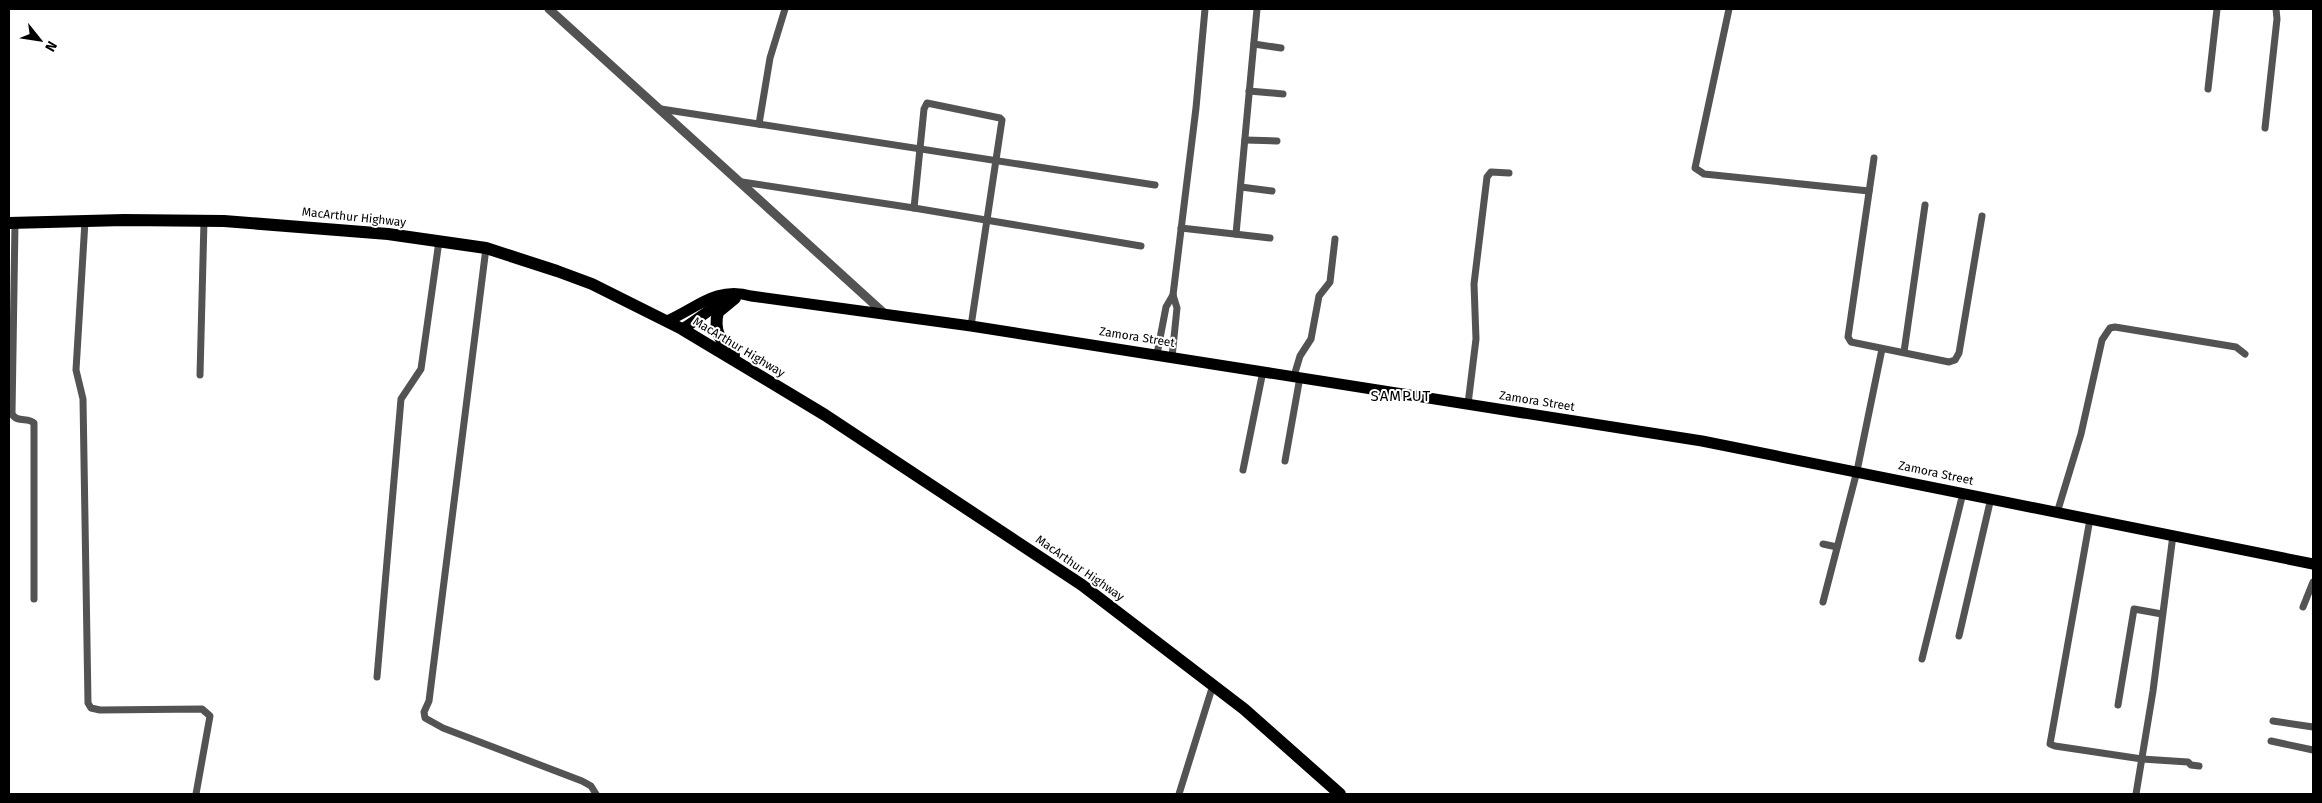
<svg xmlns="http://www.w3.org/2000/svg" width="2322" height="803" font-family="'Fira Sans',sans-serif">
	<rect width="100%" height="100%" fill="#fff"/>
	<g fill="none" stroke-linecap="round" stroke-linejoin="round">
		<!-- minor -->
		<g stroke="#535353" stroke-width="7">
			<path d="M1729,9L1695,168L1704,174L1869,191"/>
			<path d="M1254,44L1281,48"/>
			<path d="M2208,89L2217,9"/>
			<path d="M1249,91L1283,94"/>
			<path d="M661,109L1155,185"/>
			<path d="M759,124L770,58L785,9"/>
			<path d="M2265,128L2277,19L2276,9"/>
			<path d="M1245,140L1277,141"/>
			<path d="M1874,158L1848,337L1851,342L1949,362L1955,360L1959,353L1982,216"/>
			<path d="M742,182L914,208L1141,246"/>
			<path d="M1241,187L1272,191"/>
			<path d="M914,208L924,109L927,103L1000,118L1002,120L971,326"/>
			<path d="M85,221L76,370L83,399L88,703L91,708L100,710L202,709L210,716L196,794"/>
			<path d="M15,223L12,414C17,423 28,417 34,423V599"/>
			<path d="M1181,228L1270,238"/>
			<path d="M1236,234L1257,9"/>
			<path d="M486,248L429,701L424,712L425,718L443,728L582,781L591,786L596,794"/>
			<path d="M1904,352L1925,205"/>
			<path d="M1157,354L1166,307L1173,295"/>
			<path d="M1172,357L1177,308L1173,295L1196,108L1205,9"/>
			<path d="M200,375L204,221"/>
			<path d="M1294,376L1300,356L1311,339L1319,296L1330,282L1335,239"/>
			<path d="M1468,404L1476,339L1474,284L1487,177L1491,172L1509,173"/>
			<path d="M1285,461L1300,377"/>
			<path d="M1243,470L1263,371"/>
			<path d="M2057,513L2081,434L2102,340L2110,328L2115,327L2236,347L2245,354"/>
			<path d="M2090,519L2050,744L2055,746L2142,759L2188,762L2191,765L2199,766"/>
			<path d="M1823,544L1837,547"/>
			<path d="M1823,602L1857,471L1882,349"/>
			<path d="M2303,607L2313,582"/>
			<path d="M1959,636L1991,498"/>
			<path d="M1922,659L1963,493"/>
			<path d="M377,677L401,399L421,369L439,241"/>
			<path d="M2118,705L2134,609L2162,614"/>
			<path d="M2273,721L2313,727"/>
			<path d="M2271,741L2313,750"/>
			<path d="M1179,794L1213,685"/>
			<path d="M2136,794L2153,691L2173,535"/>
		</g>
		<!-- tertiary -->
		<path stroke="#535353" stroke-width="9" d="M549,9L885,314"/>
		<!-- primary -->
		<g stroke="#000" stroke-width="11">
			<path d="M667,321C697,308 716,286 751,296L971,326L1702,441L2313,564"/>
			<path d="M682,329C699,320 713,304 732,299"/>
		</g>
		<!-- trunk -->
		<g stroke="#000" stroke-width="12">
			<path d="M9,223L124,220L224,221L388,234L486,248L557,271L592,284L682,329L825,415L1082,585L1244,709L1340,794"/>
			<path d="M734,355C721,342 713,331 718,312L735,298"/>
		</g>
	</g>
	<g text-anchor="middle" stroke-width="4" stroke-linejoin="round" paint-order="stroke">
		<!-- street labels -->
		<g font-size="12" fill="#000" stroke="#fff">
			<text transform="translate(354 217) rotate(6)" y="4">MacArthur Highway</text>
			<text transform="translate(1137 337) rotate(9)" y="4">Zamora Street</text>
			<text transform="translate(739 347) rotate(31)" y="4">MacArthur Highway</text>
			<text transform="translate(1537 401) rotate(9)" y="4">Zamora Street</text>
			<text transform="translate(1936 473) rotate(12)" y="4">Zamora Street</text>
			<text transform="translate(1080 568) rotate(35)" y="4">MacArthur Highway</text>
		</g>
		<!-- quarter labels -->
		<g font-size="15" letter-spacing="1" fill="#000" stroke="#fff">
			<text x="1401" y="401">SAMPUT</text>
		</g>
	</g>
	<!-- border -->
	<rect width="2322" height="803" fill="none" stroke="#000000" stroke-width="20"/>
	<!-- north arrow -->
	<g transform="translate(40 40) rotate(120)" stroke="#ffffff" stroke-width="4" paint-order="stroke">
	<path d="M0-4L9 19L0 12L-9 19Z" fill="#000000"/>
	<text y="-8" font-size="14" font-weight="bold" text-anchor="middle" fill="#000000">N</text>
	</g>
</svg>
